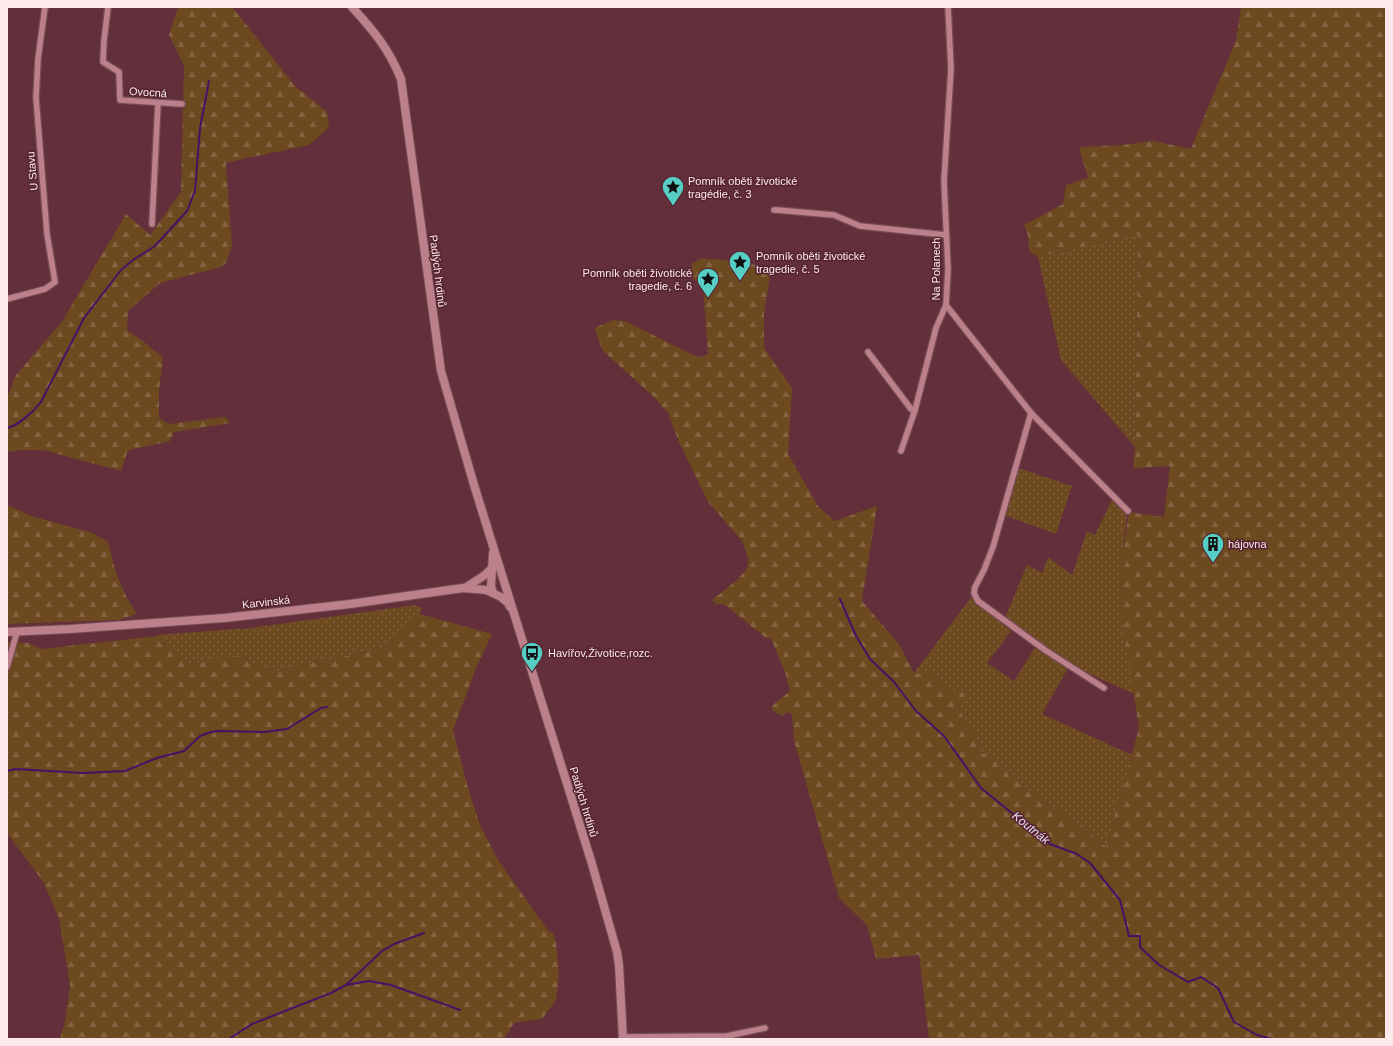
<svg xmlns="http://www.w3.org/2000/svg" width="1393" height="1046" font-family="Helvetica,sans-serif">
	<defs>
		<pattern id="grass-dots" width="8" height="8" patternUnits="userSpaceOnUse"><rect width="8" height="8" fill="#6d4920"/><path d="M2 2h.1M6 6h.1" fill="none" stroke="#836341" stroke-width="1.8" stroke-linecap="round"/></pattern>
		<pattern id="forest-firs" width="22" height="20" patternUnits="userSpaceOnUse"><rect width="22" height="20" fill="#6d4920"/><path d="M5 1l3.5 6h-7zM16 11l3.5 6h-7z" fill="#836341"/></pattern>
	</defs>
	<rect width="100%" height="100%" fill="#622f3a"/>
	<!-- grass -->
	<g fill="url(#grass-dots)">
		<path d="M1138,234L1135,447L1061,360L1038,257Z"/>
		<path d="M1018,468L1072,486L1056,534L1004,515Z"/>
		<path d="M1112,500L1127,514L1122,558L1139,696L1079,669L1005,618L1027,565L1042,573L1048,557L1072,575L1087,531L1095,535Z"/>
		<path d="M973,595L977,603L1011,631L987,663L1014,681L1036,646L1068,668L1042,714L1132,755L1106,847L1071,818L1031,792L1010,771L981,752L977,737L963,718L958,706L966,693L949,690L936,675L914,673Z"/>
		<path d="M415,605L422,608L419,616L394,640L367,652L309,663L279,671L264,668L242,657L212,659L194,663L188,662L182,657L173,653L156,635L251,628Z"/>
	</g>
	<!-- forest -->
	<g fill="url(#forest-firs)">
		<path d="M178,7H232L296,87L327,112L329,125L326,130L309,145L229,162L226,164L232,246L226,263L221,267L160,283L128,311L127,330L144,342L163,357L159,391V418L169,424L225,417L230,423L174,432L170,441L163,443L128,450L121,471L43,450H20L7,452V398L16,375L61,323L126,214L150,235L181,192L184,66L169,35Z"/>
		<path d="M1241,7H1386V1039H929L919,955L876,959L867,925L839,898L794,741L792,714L786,712L783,716C778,714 772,713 772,706L790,691L786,675L771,639L766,638L724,604H716L712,600L737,580L747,569L748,558L742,541L708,502L679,442L668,413L655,398L603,351L598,339L595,328L612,320L625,321L697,357L704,356L708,353L703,288L690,275L692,264L702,258L749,263L761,267L770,277L764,313V348L792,388L788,454L818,506L834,521L877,506L862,601L899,644L914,673L936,675L949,690L967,693L958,706L963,718L977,737L981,752L1010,771L1031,792L1071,818L1106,847L1139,728L1119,602L1122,558L1129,512L1164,517L1170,466L1133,468L1135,447L1138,234L1038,257L1029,250L1028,235L1024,225L1063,204L1066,185L1088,178L1079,147L1122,145L1153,141L1191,149L1236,40Z"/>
		<path d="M7,505L31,516L93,533L108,542L116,573L127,598L137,614L118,620L7,624Z"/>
		<path d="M420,614L492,634L476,668L453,730L469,792L480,825L498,860L549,932L553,933L556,943L559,973L556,1000L542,1019L514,1023L504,1039H60L65,1021L70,986L59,919L44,883L7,833V642L28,643L42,649L157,636L173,653L182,657L188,662L194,663L212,659L231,656L242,657L264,668L279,671L309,663L367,652L394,640L419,616Z"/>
	</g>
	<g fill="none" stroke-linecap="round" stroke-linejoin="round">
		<!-- stream -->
		<g stroke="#451266" stroke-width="2">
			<path d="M7,428C18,426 34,411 41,402L84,318L121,270L133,260L155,246L187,211L195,191L200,128L209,81"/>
			<path d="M840,599L856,636L870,659L894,682L916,711L944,736L981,788L1050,844L1077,854L1090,863L1120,900L1129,936H1140V947L1159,965L1188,982L1201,977L1218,988L1234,1022L1257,1035L1272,1039"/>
			<path d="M7,771L15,769L83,773L125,771L157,758L184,751L200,736L208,733L216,731L264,732L287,729L321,708L327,707"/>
			<path d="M347,984L382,951L394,944L424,933"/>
			<path d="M229,1039L252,1024L331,993L346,985L369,981L391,985L460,1010"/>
		</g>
		<!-- street casing -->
		<g stroke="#754c56" stroke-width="8">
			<g id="street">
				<path d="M108,7L104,41L103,62L119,72L120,100L182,104"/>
				<path d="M948,7L951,69L944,181L948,269L946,305L1031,413L1128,511"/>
				<path d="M774,210H777L834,215L860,226L946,235"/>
				<path d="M152,224L158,103"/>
				<path d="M7,299L45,289L55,282L47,234L36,98L38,59L45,7"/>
				<path d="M868,352L911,409L915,410"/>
				<path d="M1031,413L993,547L984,570L975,587L974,593L978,601L1045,650L1104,688"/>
				<path d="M901,451L915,410L936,328L946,305"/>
				<path d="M7,667L17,632"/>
				<path d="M623,1037L727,1036L765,1028"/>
			</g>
		</g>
		<!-- secondary casing -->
		<g stroke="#754c56" stroke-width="10">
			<g id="secondary">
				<path d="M352,7C373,30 389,49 401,79L441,371L474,485L592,864L617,952L619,965L623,1039"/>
				<path d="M465,588L485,575L493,567"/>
				<path d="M493,593L491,586L493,553"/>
				<path d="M7,632L70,629L224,618L350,604L463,588L486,590L501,597L508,603L510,607"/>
			</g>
		</g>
		<!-- street -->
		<use href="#street" stroke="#bc808b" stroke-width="5.5"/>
		<!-- secondary -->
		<use href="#secondary" stroke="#bc808b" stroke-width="8"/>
	</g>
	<!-- icons -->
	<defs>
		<g id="sight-pin" transform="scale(1.15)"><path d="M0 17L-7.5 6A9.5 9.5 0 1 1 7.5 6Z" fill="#56cec4" stroke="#562430"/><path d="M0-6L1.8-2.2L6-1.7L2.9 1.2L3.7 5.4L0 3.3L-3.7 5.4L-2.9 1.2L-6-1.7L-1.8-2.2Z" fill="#111"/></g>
		<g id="building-pin" transform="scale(1.15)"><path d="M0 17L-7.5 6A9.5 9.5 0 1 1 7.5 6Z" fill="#56cec4" stroke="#562430"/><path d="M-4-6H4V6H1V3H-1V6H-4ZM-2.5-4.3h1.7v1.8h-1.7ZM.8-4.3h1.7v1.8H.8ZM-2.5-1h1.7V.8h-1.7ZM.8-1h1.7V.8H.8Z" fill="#111"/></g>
		<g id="bus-pin" transform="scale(1.15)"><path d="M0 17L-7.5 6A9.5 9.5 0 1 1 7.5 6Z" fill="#56cec4" stroke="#562430"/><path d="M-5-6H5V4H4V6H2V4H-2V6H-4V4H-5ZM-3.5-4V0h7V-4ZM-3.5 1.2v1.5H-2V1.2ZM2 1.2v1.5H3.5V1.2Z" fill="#111"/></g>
	</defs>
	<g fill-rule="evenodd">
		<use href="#sight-pin" x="673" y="187"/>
		<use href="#sight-pin" x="740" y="262"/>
		<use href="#sight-pin" x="708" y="279"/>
		<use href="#building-pin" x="1213" y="544"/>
		<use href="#bus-pin" x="532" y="653"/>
	</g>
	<g text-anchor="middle" stroke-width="3" stroke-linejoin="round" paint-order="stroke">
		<!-- street labels -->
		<g font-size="11" fill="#fde9ec" stroke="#562430">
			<text transform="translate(148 92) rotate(4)" y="4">Ovocná</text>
			<text transform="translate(32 171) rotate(-95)" y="4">U Stavu</text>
			<text transform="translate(936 269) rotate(-90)" y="4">Na Polanech</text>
			<text transform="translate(438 271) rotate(83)" y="4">Padlých hrdinů</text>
			<text transform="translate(266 602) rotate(-6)" y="4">Karvinská</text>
			<text transform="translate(584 802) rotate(73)" y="4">Padlých hrdinů</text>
		</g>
		<!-- poi labels -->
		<g font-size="11" fill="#fde9ec" stroke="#562430" text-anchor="start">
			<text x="688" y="185">Pomník oběti životické<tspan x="688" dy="13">tragédie, č. 3</tspan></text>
			<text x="756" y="260">Pomník oběti životické<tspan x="756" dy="13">tragedie, č. 5</tspan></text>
			<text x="692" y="277" text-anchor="end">Pomník oběti životické<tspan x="692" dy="13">tragedie, č. 6</tspan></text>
			<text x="1228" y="548">hájovna</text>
			<text x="548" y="657">Havířov,Životice,rozc.</text>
		</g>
		<!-- water labels -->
		<g font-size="12" font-style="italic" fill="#e6dbf2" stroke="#562430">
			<text transform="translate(1031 828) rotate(39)" y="4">Koutnák</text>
		</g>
	</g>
	<!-- border -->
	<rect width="1393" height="1046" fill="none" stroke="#fde9ec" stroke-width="16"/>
</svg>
